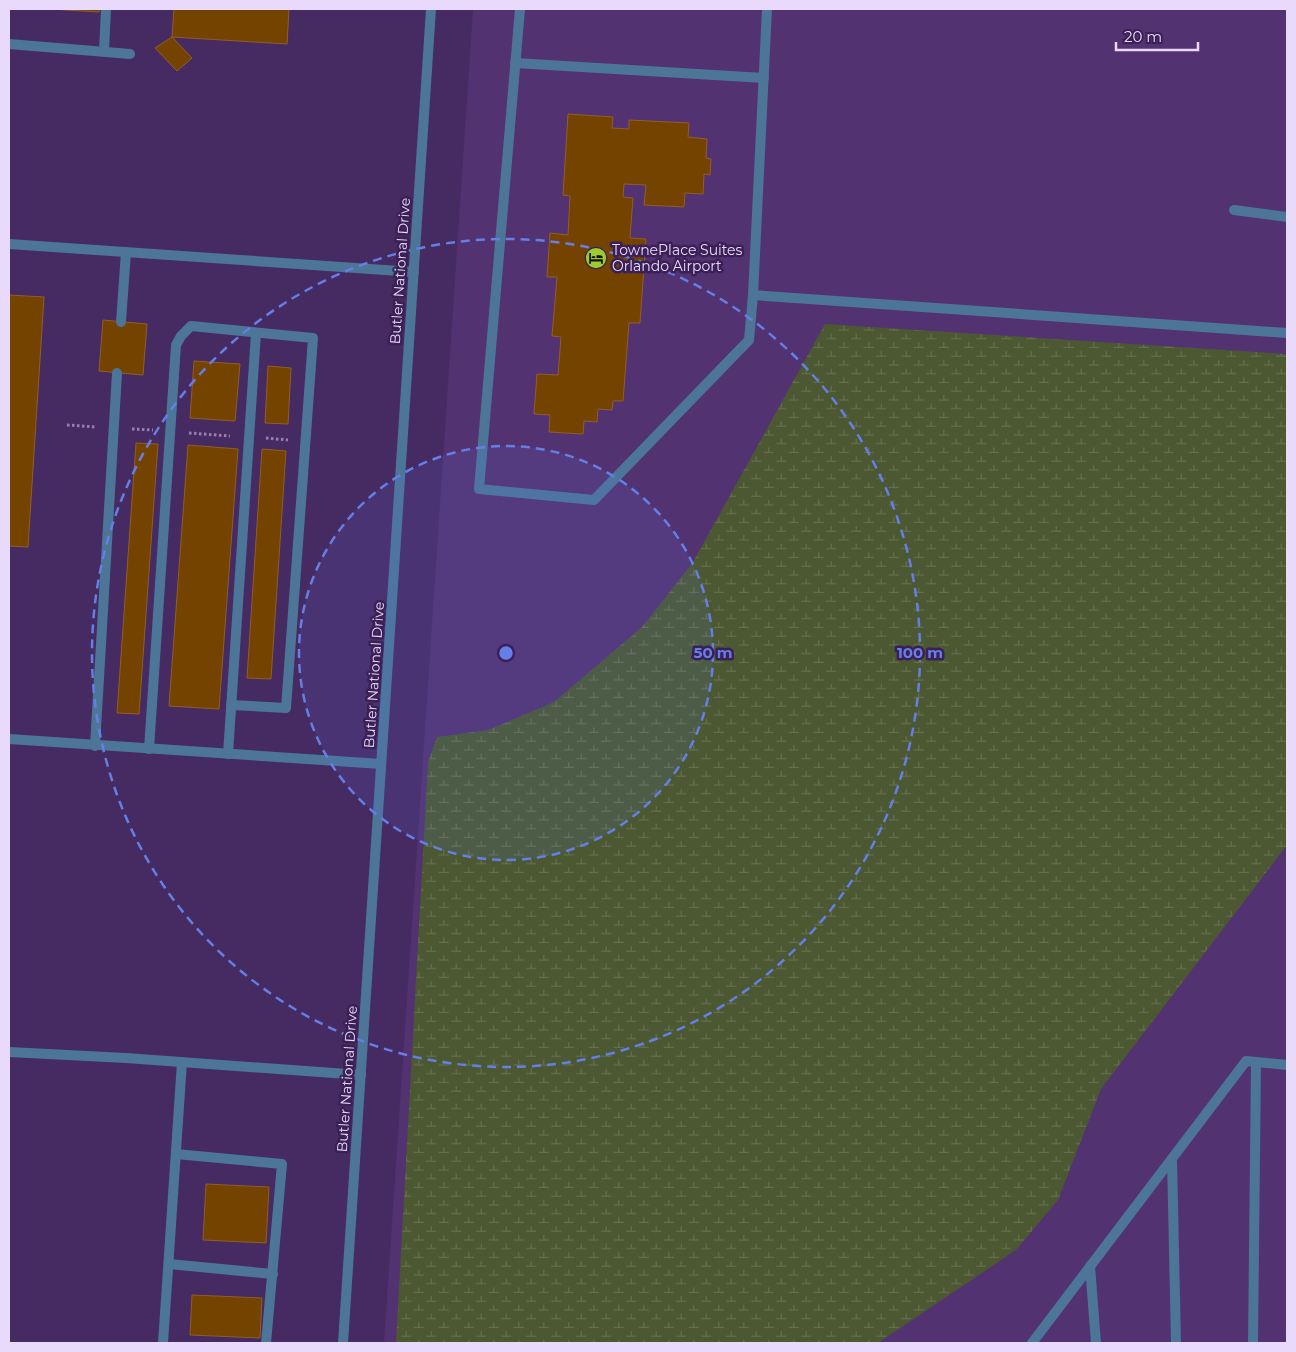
<svg xmlns="http://www.w3.org/2000/svg" width="1296" height="1352" font-family="Montserrat,sans-serif">
	<defs>
		<pattern id="wetland-marsh" width="20" height="14" patternUnits="userSpaceOnUse" patternTransform="scale(1.25)"><rect width="20" height="14" fill="#4b5832"/><path d="M1 5h8M5 5V1M11 12h8M15 12V8" fill="none" stroke="#656f51"/></pattern>
	</defs>
	<rect width="100%" height="100%" fill="#462a62"/>
	<!-- built -->
	<path fill="#523271" d="M473,9H1287V1343H384Z"/>
	<!-- wetland -->
	<path fill="url(#wetland-marsh)" d="M825,324L1287,354V845L1101,1089L1058,1200L1016,1250L878,1343H396L428,762L437,737L488,730L554,702L642,627L693,562Z"/>
	<!-- building -->
	<g fill="#754300" stroke="#915e27">
		<path d="M50,9H99V12Z"/>
		<path d="M174,9H289L287,44L172,37Z"/>
		<path d="M172,37L192,58L177,71L155,48Z"/>
		<path d="M568,114L613,117L612,128L629,129V120L689,123L688,137L707,139L706,158L711,159L710,175L704,174L703,194L685,193L684,207L644,205L646,185L624,184L623,197L633,198L630,238L646,239L640,323H629L623,401H613L612,410L598,409L597,422L584,421L583,434L549,432L550,415L534,414L537,374L558,375L561,337L552,336L557,277H547L550,233L568,235L570,196L563,195Z"/>
		<path d="M9,295L44,297L28,547L9,546Z"/>
		<path d="M103,320L147,324L143,375L99,371Z"/>
		<path d="M194,361L240,364L235,421L190,418Z"/>
		<path d="M268,366L291,368L288,424L265,423Z"/>
		<path d="M136,443L158,444L139,714L117,713Z"/>
		<path d="M188,445L238,449L219,709L169,706Z"/>
		<path d="M262,449L286,451L271,679L247,678Z"/>
		<path d="M206,1184L269,1187L266,1243L203,1240Z"/>
		<path d="M192,1295L262,1298L260,1338L190,1335Z"/>
	</g>
	<g fill="none" stroke-linecap="round" stroke-linejoin="round">
		<!-- path -->
		<g stroke="#9781ae" stroke-width="3" stroke-dasharray="2.5 2.5" stroke-linecap="butt">
			<path d="M67,425L96,427"/>
			<path d="M132,429L153,430"/>
			<path d="M189,433L230,436"/>
			<path d="M266,438L288,440"/>
		</g>
		<!-- service -->
		<g stroke="#4c7598" stroke-width="10">
			<path d="M520,9L479,489L594,500L749,340L753,295"/>
			<path d="M767,9L753,295L1287,333"/>
			<path d="M9,44L130,54"/>
			<path d="M104,51L106,9"/>
			<path d="M515,63L764,78"/>
			<path d="M1234,210L1287,217"/>
			<path d="M9,244L414,272"/>
			<path d="M121,322L126,252"/>
			<path d="M9,739L381,764"/>
			<path d="M95,746L117,373"/>
			<path d="M149,749L176,345L181,336L191,326L313,338L286,708L231,705"/>
			<path d="M228,754L256,333"/>
			<path d="M9,1052L126,1058L361,1075"/>
			<path d="M176,1154L282,1164L266,1343"/>
			<path d="M1172,1159L1176,1343"/>
			<path d="M169,1264L273,1274"/>
			<path d="M1090,1266L1096,1343"/>
			<path d="M163,1343L182,1062"/>
			<path d="M1032,1343L1246,1061L1287,1065"/>
			<path d="M1253,1343L1256,1062"/>
		</g>
		<!-- minor -->
		<path stroke="#4c7598" stroke-width="10" d="M343,1343L431,9"/>
	</g>
	<!-- distance rings -->
	<circle cx="506" cy="653" r="207" fill="#647fe5" fill-opacity=".12"/>
	<g fill="none" stroke="#647fe5" stroke-width="2.5" stroke-dasharray="9 6">
		<circle cx="506" cy="653" r="207"/>
		<circle cx="506" cy="653" r="414"/>
	</g>
	<!-- icons -->
	<defs>
		<g id="hotel-disc" transform="scale(1.125)"><circle r="9.5" fill="#9dca2f" stroke="#3b2056"/><path d="M-6-4.5h1.5V1H6V5H4.5V3h-9V5H-6ZM-4 0a1.8 1.8 0 1 1 3.6 0ZM.5 0V-2.5h3Q6-2.5 6 0Z" fill="#111"/></g>
	</defs>
	<g fill-rule="evenodd">
		<use href="#hotel-disc" x="596" y="258"/>
	</g>
	<g text-anchor="middle" stroke-width="5" stroke-linejoin="round" paint-order="stroke">
		<!-- poi labels -->
		<g font-size="14" fill="#e9dafc" stroke="#3b2056" text-anchor="start">
			<text x="612" y="255">TownePlace Suites<tspan x="612" dy="16">Orlando Airport</tspan></text>
		</g>
		<!-- street labels -->
		<g font-size="14" fill="#e9dafc" stroke="#3b2056">
			<text transform="translate(400 271) rotate(-86)" y="5">Butler National Drive</text>
			<text transform="translate(374 675) rotate(-86)" y="5">Butler National Drive</text>
			<text transform="translate(347 1079) rotate(-86)" y="5">Butler National Drive</text>
		</g>
	</g>
	<circle cx="506" cy="653" r="8" fill="#647fe5" stroke="#3b2056" stroke-width="2.5"/>
	<g font-size="15" text-anchor="middle" font-weight="bold" fill="#647fe5" stroke="#3b2056" stroke-width="5" stroke-linejoin="round" paint-order="stroke">
		<text x="713" y="658">50 m</text>
		<text x="920" y="658">100 m</text>
	</g>
	<!-- border -->
	<rect width="1296" height="1352" fill="none" stroke="#e9dafc" stroke-width="20"/>
	<!-- scale -->
	<path d="M1116 42v8h82v-8" fill="none" stroke="#e9dafc" stroke-width="2.5"/>
	<text x="1124" y="42" font-size="15" fill="#e9dafc" stroke="#3b2056" stroke-width="4" paint-order="stroke">20 m</text>
</svg>
